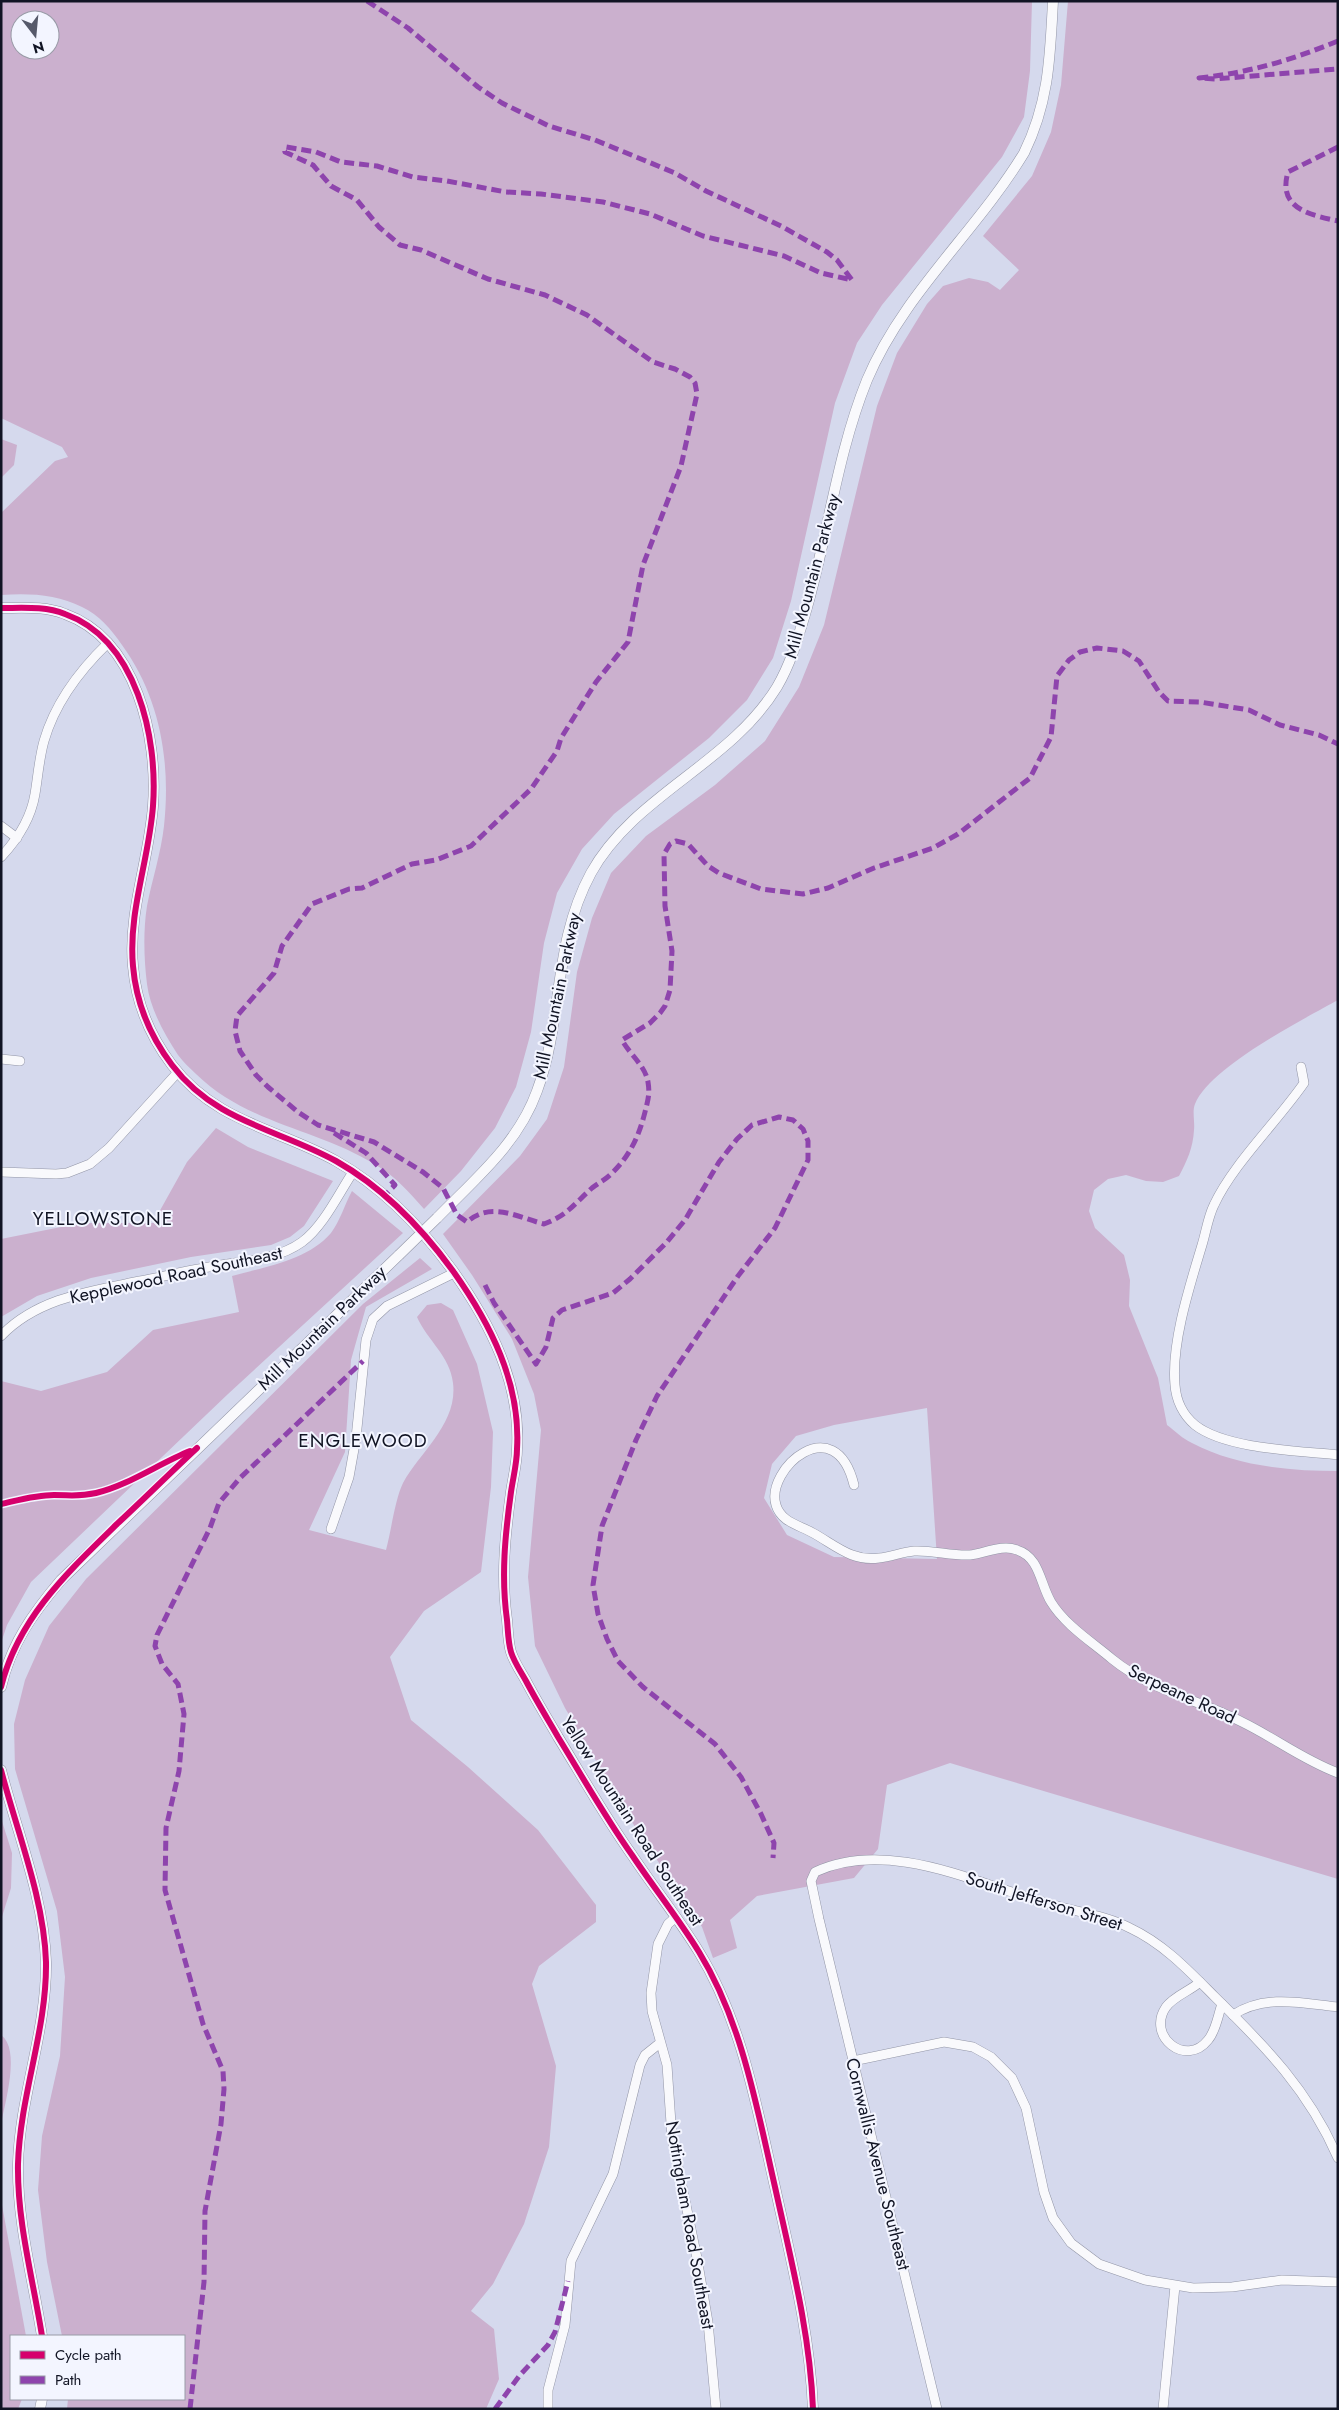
<svg xmlns="http://www.w3.org/2000/svg" width="1339" height="2410" font-family="Jost,sans-serif">
	<rect width="100%" height="100%" fill="#d5d9ed"/>
	<!-- forest -->
	<g fill="#cbb0ce" fill-rule="evenodd">
		<path d="M1,1H1032L1030,71L1024,117L1002,157L882,305L857,343L835,403L791,601L773,658L747,700L709,738L614,814L582,849L557,893L544,943L531,1032L516,1087L495,1128L461,1171L424,1209C410,1193 395,1176 376,1165C318,1129 247,1124 196,1074C190,1068 183,1062 178,1055C165,1035 150,1009 147,984C144,960 143,931 147,906C152,880 161,853 164,826C171,762 160,697 122,645C111,629 99,615 82,607C57,594 28,593 1,595V513L55,461L68,457L62,447L1,418ZM20,20H50V50H20Z"/>
		<path d="M1068,1H1338V1000C1302,1020 1210,1067 1195,1104C1192,1111 1195,1122 1194,1130C1193,1148 1187,1161 1179,1176L1163,1182L1146,1181L1126,1175L1108,1179L1094,1190L1089,1211L1095,1228L1124,1255L1130,1280L1129,1306L1158,1378L1167,1425C1175,1431 1183,1439 1192,1443C1235,1466 1290,1471 1338,1471V1879L950,1763L887,1785L878,1849L854,1878L757,1896L730,1920L737,1948L713,1958L702,1927L635,1827L565,1708L535,1646L528,1577L541,1430L534,1394L512,1339L472,1275L443,1234L520,1156L547,1119L564,1067L577,972L592,918L611,873L646,836L715,785L765,741L799,687L824,625L877,406L897,353L927,304L943,286L969,278L988,282L1000,290L1019,270L983,236L1032,176L1051,132L1061,85ZM927,1408L937,1559L834,1557L787,1535L764,1498L772,1464L796,1436L834,1425Z"/>
		<path d="M1,439L17,445L14,465L1,478Z"/>
		<path d="M216,1128L248,1147L333,1181L304,1226L290,1237L271,1245L191,1257L91,1278L37,1296L1,1317V1239L81,1223H153L187,1162Z"/>
		<path d="M352,1191L403,1233L228,1394L31,1582L7,1625L1,1643V1381L41,1391L107,1372L153,1330L239,1312L232,1276C265,1267 308,1260 331,1233C340,1221 345,1204 352,1191Z"/>
		<path d="M420,1258L432,1269L366,1307L351,1360L345,1452L309,1530L386,1550C391,1532 395,1499 403,1483C421,1451 458,1423 453,1383C450,1356 427,1340 417,1317L427,1305L441,1303L453,1310L477,1364L493,1432L491,1487L481,1572L424,1611L390,1657L411,1720L468,1767L538,1830L596,1905V1922L539,1966L532,1984L556,2066L549,2147L524,2224L493,2284L471,2311L494,2329L499,2379L486,2409H67L68,2399H184V2336H62L47,2262L38,2190L42,2136L60,2056L65,1977L57,1911L15,1769L14,1724L25,1680L49,1626L86,1579L363,1304Z"/>
		<path d="M1,1818L12,1853L11,1888L1,1920Z"/>
		<path d="M1,2035C21,2049 5,2103 1,2124Z"/>
		<path d="M1,2185L2,2205L26,2336H11V2399H22L18,2409H1Z"/>
	</g>
	<g fill="none" stroke-linecap="round" stroke-linejoin="round">
		<!-- minor casing -->
		<g stroke="#9295a6" stroke-width="10">
			<g id="minor">
				<path d="M1,826L17,838"/>
				<path d="M1,857C17,840 31,818 35,794C38,776 39,759 44,741C55,703 80,670 108,643"/>
				<path d="M1,1059L20,1061"/>
				<path d="M1301,1067L1304,1083C1277,1122 1233,1164 1214,1205C1208,1217 1206,1232 1202,1245C1190,1285 1171,1343 1175,1385C1176,1400 1183,1415 1195,1425C1225,1449 1300,1451 1338,1455"/>
				<path d="M1,1172L56,1174L67,1173L90,1164L109,1148L178,1072"/>
				<path d="M1,1336C37,1298 91,1291 140,1281C165,1276 190,1270 215,1266C244,1261 277,1260 302,1242C323,1227 339,1193 353,1172"/>
				<path d="M854,1485C835,1408 765,1469 776,1505C781,1522 799,1525 813,1533C835,1545 852,1562 879,1558C891,1557 902,1552 914,1551C933,1550 951,1556 970,1555C985,1553 1003,1544 1017,1550C1040,1557 1040,1584 1051,1602C1065,1625 1092,1642 1112,1659C1150,1690 1199,1700 1242,1722C1275,1738 1303,1760 1338,1773"/>
				<path d="M331,1529L349,1477L356,1438L366,1340L373,1319L387,1306L454,1273"/>
				<path d="M676,1917L668,1924L658,1944L651,1993L652,2011L667,2065L672,2138L697,2258L708,2322L716,2409"/>
				<path d="M1200,1982C1190,1991 1174,1996 1166,2007C1146,2036 1186,2068 1208,2040C1216,2031 1218,2015 1222,2004"/>
				<path d="M1233,2015C1265,1994 1302,2003 1338,2007"/>
				<path d="M853,2061L944,2042L973,2047L991,2057L1012,2078L1026,2108L1044,2192L1053,2218L1071,2243L1099,2264L1145,2280L1193,2288L1232,2287L1282,2280L1338,2282"/>
				<path d="M548,2409V2390L565,2325L571,2261L613,2174L640,2065L645,2055L660,2043"/>
				<path d="M937,2409L819,1919L811,1881L815,1872C872,1845 941,1868 996,1887C1018,1894 1039,1901 1061,1907C1084,1913 1109,1917 1130,1928C1164,1944 1189,1971 1215,1997C1266,2047 1309,2091 1338,2158"/>
				<path d="M1163,2409L1175,2286"/>
			</g>
		</g>
		<!-- tertiary casing -->
		<g stroke="#9295a6" stroke-width="11">
			<g id="tertiary">
				<path d="M1,608C23,608 45,606 65,614C137,640 158,738 153,806C149,860 128,912 133,966C136,1002 150,1036 172,1065C215,1122 278,1129 336,1161C384,1188 421,1227 453,1271C490,1323 521,1383 517,1449C517,1463 513,1478 511,1492C505,1535 501,1577 507,1620C508,1630 508,1642 511,1652C514,1662 521,1672 526,1681C536,1700 547,1718 558,1737C582,1776 605,1817 632,1855C654,1888 679,1919 699,1952C742,2022 757,2108 775,2187C791,2260 810,2333 813,2409"/>
				<path d="M437,1218C475,1179 518,1144 537,1091C564,1018 552,945 591,873C634,795 730,764 777,687C791,663 798,638 806,611C828,535 837,454 867,380C903,294 976,232 1024,153C1049,102 1050,57 1053,1"/>
				<path d="M1,1687C11,1644 33,1613 61,1580L399,1255"/>
				<path d="M1,1770C17,1832 44,1898 46,1962C47,2030 20,2095 18,2164C17,2222 33,2279 42,2336"/>
				<path d="M40,2409L42,2399"/>
			</g>
		</g>
		<!-- minor -->
		<use href="#minor" stroke="#f9f9fc" stroke-width="9"/>
		<!-- tertiary -->
		<use href="#tertiary" stroke="#f9f9fc" stroke-width="10"/>
		<!-- tertiary-bridge casing -->
		<g stroke="#9295a6" stroke-width="11" stroke-linecap="butt">
			<path id="tertiary-bridge" d="M399,1255L437,1218"/>
		</g>
		<!-- tertiary-bridge -->
		<use href="#tertiary-bridge" stroke="#f9f9fc" stroke-width="10"/>
		<!-- quiet -->
		<g stroke="#8e44ad" stroke-width="5" stroke-dasharray="10 5" stroke-linecap="butt">
			<path d="M367,1L408,28L478,87L502,103L549,126L595,140L675,173L706,191L781,226L827,252L837,260L852,280L821,273L784,256L703,236L650,214L603,202L541,194L506,192L447,181L413,177L377,166L341,162L316,152L286,147L284,149L285,152L313,165L331,186L357,200L379,227L400,245L421,250L488,279L545,295L587,315L653,362L675,369L690,377L695,383L697,394L681,466L643,565L628,642L596,682L561,738L557,751L531,789L471,846L436,860L412,864L362,888L349,889L312,904L282,946L274,973L237,1016L235,1031L240,1051L256,1075L268,1087L298,1112L318,1125L374,1142L423,1172L443,1188L457,1215L467,1222C491,1201 517,1217 544,1224C568,1215 574,1204 592,1188C598,1183 605,1180 611,1174C630,1156 639,1136 645,1112C648,1100 650,1094 648,1082C645,1065 630,1055 622,1040L650,1023L660,1013L665,1006L670,990L672,951L665,906L664,854L670,844L676,841L688,844L708,866L719,873L761,889L803,894L828,888L874,868L933,848L958,834L1030,778L1051,737L1057,676L1069,660L1080,652L1097,648L1123,651L1139,661L1159,692L1168,701L1200,702L1249,710L1280,725L1319,735L1338,744"/>
			<path d="M1338,41C1292,60 1248,73 1199,78L1215,79L1338,69"/>
			<path d="M1338,147L1288,172C1277,209 1311,215 1338,221"/>
			<path d="M334,1133L366,1153L395,1185L385,1195"/>
			<path d="M485,1285L494,1303L536,1364L546,1347L553,1318L562,1310L613,1293L630,1279L666,1243L685,1220L719,1162L737,1139L752,1125L779,1117L793,1120L803,1129L808,1141V1160L775,1228L738,1276L657,1396L636,1440L602,1526L593,1585L598,1614L607,1639L618,1661L643,1687L715,1744L741,1777L761,1814L774,1843L773,1858"/>
			<path d="M190,2409L204,2282L205,2211L221,2124L224,2089L223,2071L203,2024L165,1890L166,1828L179,1771L184,1714L178,1684L162,1664L155,1646L157,1635L210,1528L219,1503L239,1479L363,1361"/>
			<path d="M495,2409L520,2375L548,2345L555,2332L568,2281"/>
		</g>
		<!-- cycleway casing -->
		<g stroke="#f3f5ff" stroke-width="9">
			<g id="cycleway">
				<path d="M1,608C23,608 45,606 65,614C137,640 158,738 153,806C149,860 128,912 133,966C136,1002 150,1036 172,1065C215,1122 278,1129 336,1161C384,1188 421,1227 453,1271C490,1323 521,1383 517,1449C517,1463 513,1478 511,1492C505,1535 501,1577 507,1620C508,1630 508,1642 511,1652C514,1662 521,1672 526,1681C536,1700 547,1718 558,1737C582,1776 605,1817 632,1855C654,1888 679,1919 699,1952C742,2022 757,2108 775,2187C791,2260 810,2333 813,2409"/>
				<path d="M1,1504C19,1500 36,1495 54,1495C71,1495 78,1497 96,1493C127,1486 160,1463 190,1451"/>
				<path d="M1,1687C18,1618 68,1572 117,1524C144,1499 170,1473 197,1448"/>
				<path d="M1,1770C17,1832 44,1898 46,1962C47,2030 20,2095 18,2164C17,2222 33,2279 42,2336"/>
			</g>
		</g>
		<!-- cycleway -->
		<use href="#cycleway" stroke="#d6006c" stroke-width="6"/>
	</g>
	<g text-anchor="middle" stroke-width="4" stroke-linejoin="round" paint-order="stroke">
		<!-- street labels -->
		<g font-size="18" fill="#111424" stroke="#f3f5ff">
			<text transform="translate(812 576) rotate(-75)" y="6">Mill Mountain Parkway</text>
			<text transform="translate(557 996) rotate(-78)" y="6">Mill Mountain Parkway</text>
			<text transform="translate(176 1275) rotate(-12)" y="6">Kepplewood Road Southeast</text>
			<text transform="translate(322 1328) rotate(-44)" y="6">Mill Mountain Parkway</text>
			<text transform="translate(1182 1694) rotate(25)" y="6">Serpeane Road</text>
			<text transform="translate(632 1821) rotate(57)" y="6">Yellow Mountain Road Southeast</text>
			<text transform="translate(1044 1901) rotate(17)" y="6">South Jefferson Street</text>
			<text transform="translate(878 2164) rotate(76)" y="6">Cornwallis Avenue Southeast</text>
			<text transform="translate(690 2225) rotate(80)" y="6">Nottingham Road Southeast</text>
		</g>
		<!-- neighbourhood labels -->
		<g font-size="19" letter-spacing="1" fill="#111424" stroke="#f3f5ff">
			<text x="103" y="1225">YELLOWSTONE</text>
			<text x="363" y="1447">ENGLEWOOD</text>
		</g>
	</g>
	<!-- border -->
	<rect width="1339" height="2410" fill="none" stroke="#111424" stroke-width="5"/>
	<!-- legend -->
	<rect x="10" y="2335" width="175" height="65" fill="#f3f5ff" stroke="#999ba7"/>
	<rect x="20" y="2351" width="25" height="8" fill="#d6006c" stroke="#999ba7"/>
	<text x="55" y="2360" font-size="15" fill="#111424">Cycle path</text>
	<rect x="20" y="2376" width="25" height="8" fill="#8e44ad" stroke="#999ba7"/>
	<text x="55" y="2385" font-size="15" fill="#111424">Path</text>
	<!-- north arrow -->
	<g transform="translate(35 35) rotate(164)"><circle r="24" fill="#f3f5ff" stroke="#999ba7"/>
	<path d="M0-4L9 19L0 12L-9 19Z" fill="#56596a"/>
	<text y="-8" font-size="14" font-weight="bold" text-anchor="middle" fill="#111424">N</text>
	</g>
</svg>
